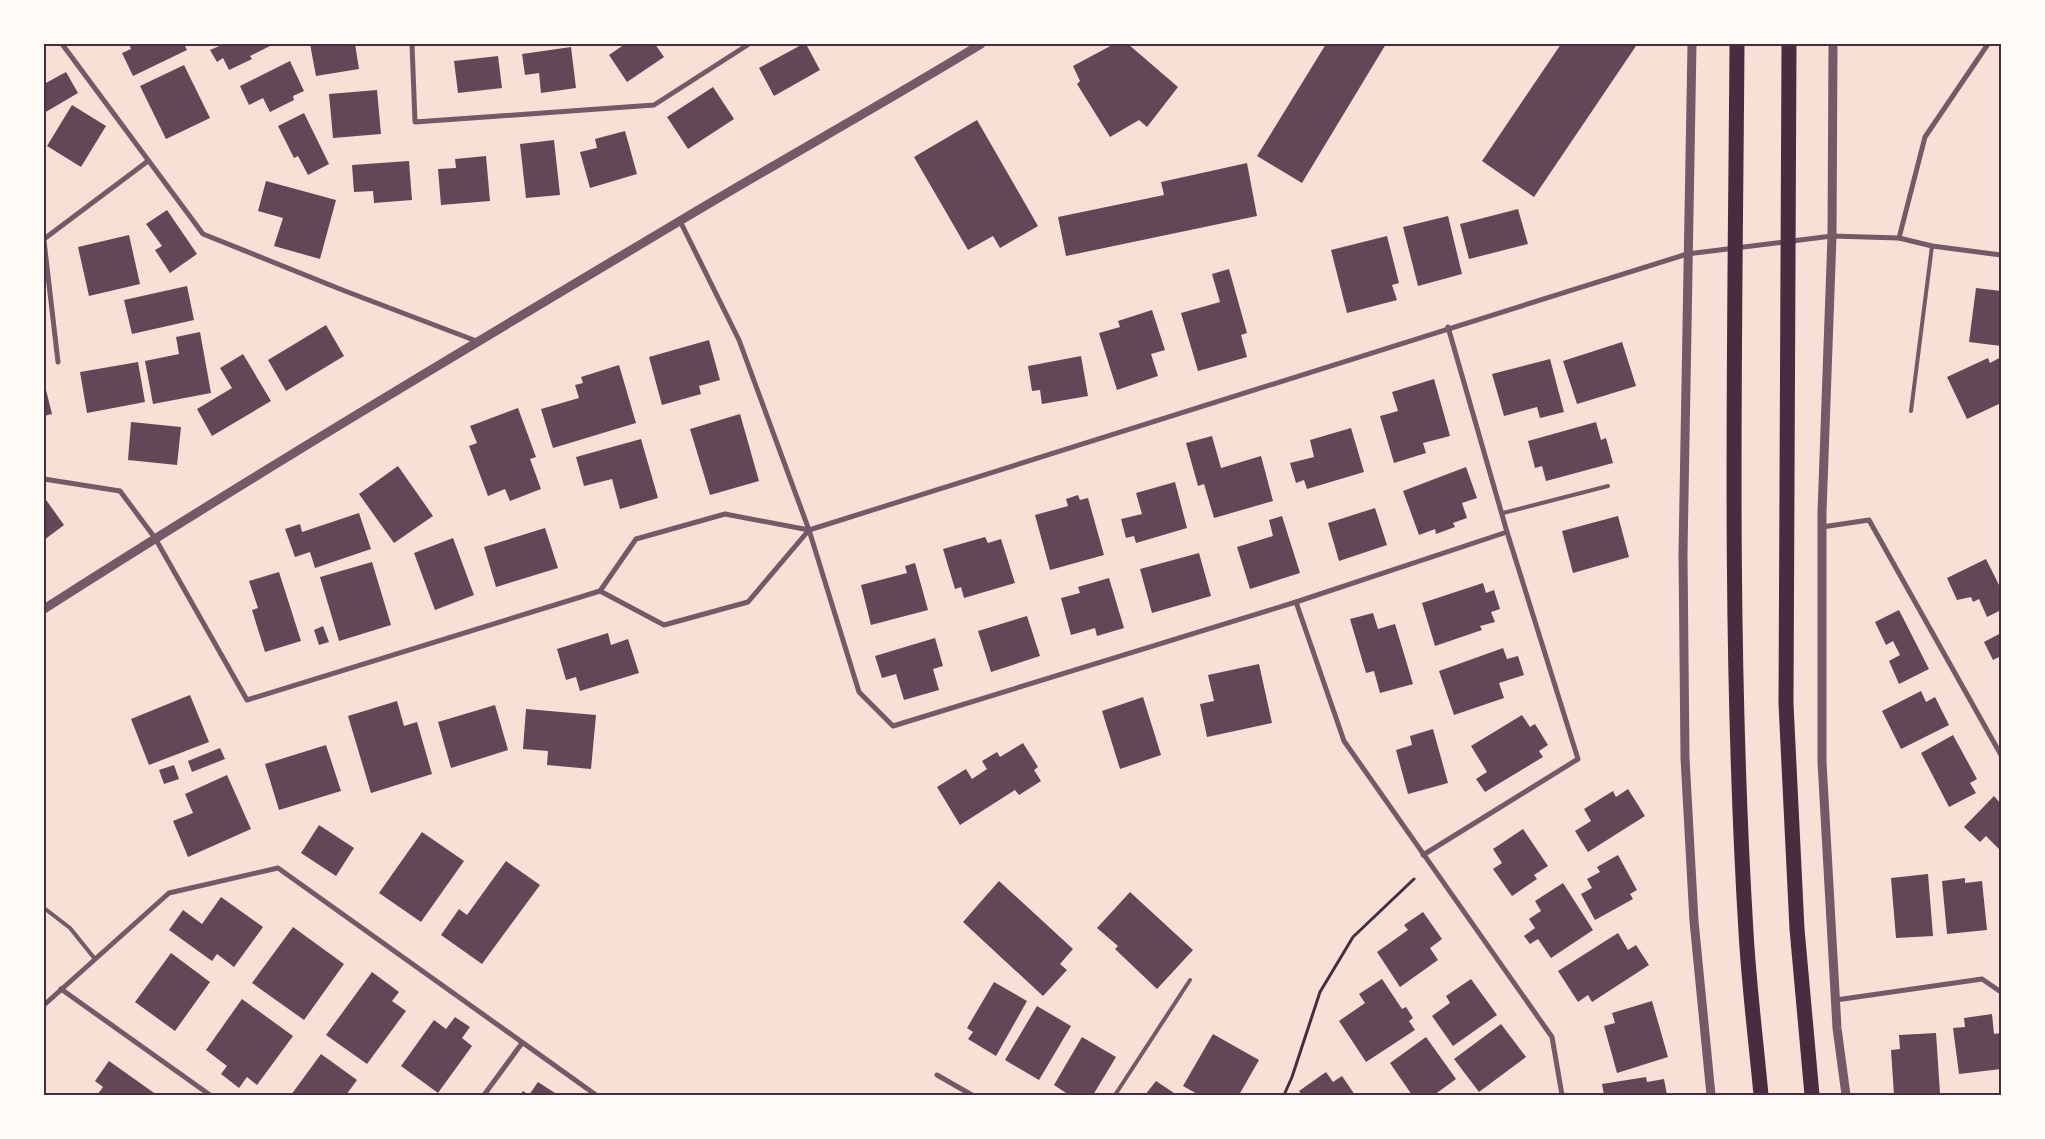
<svg xmlns="http://www.w3.org/2000/svg" width="2045" height="1139" font-family="'PT Sans',sans-serif">
	<rect width="100%" height="100%" fill="#f7e1d7"/>
	<!-- building -->
	<g fill="#644757">
		<path d="M129,44H184L187,50L133,76L122,53L131,49Z"/>
		<path d="M224,44H274L250,56L252,59L229,70L223,58L217,62L210,50Z"/>
		<path d="M310,44H355L359,69L316,76Z"/>
		<path d="M625,44H655L664,57L627,82L609,55Z"/>
		<path d="M803,44H806L820,70L774,96L759,68Z"/>
		<path d="M1114,44H1128L1178,87L1147,127L1139,120L1110,137L1077,84L1080,81L1073,66Z"/>
		<path d="M1326,44H1386L1302,183L1257,156Z"/>
		<path d="M1561,44H1633L1636,46L1534,197L1482,161Z"/>
		<path d="M571,47L576,88L541,93L539,73L525,75L522,54Z"/>
		<path d="M498,56L502,88L458,93L454,61Z"/>
		<path d="M290,61L304,91L293,96L294,100L270,112L263,98L249,105L240,86Z"/>
		<path d="M184,65L210,118L166,139L140,86Z"/>
		<path d="M66,72L78,93L44,113V84Z"/>
		<path d="M713,87L734,119L688,149L667,117Z"/>
		<path d="M377,90L381,134L333,138L329,94Z"/>
		<path d="M72,105L106,126L81,167L47,146Z"/>
		<path d="M304,113L329,164L308,175L298,156L294,158L278,126Z"/>
		<path d="M977,120L1038,226L1000,248L993,236L968,250L914,157Z"/>
		<path d="M625,131L637,174L590,188L580,152L597,148L595,139Z"/>
		<path d="M554,140L560,195L526,198L520,144Z"/>
		<path d="M486,156L490,201L441,205L438,169L456,168L455,159Z"/>
		<path d="M409,161L412,200L374,203L373,191L354,192L352,165Z"/>
		<path d="M1247,163L1257,216L1066,256L1058,217L1164,195L1161,182Z"/>
		<path d="M266,181L336,200L320,259L274,246L283,218L258,211Z"/>
		<path d="M1518,209L1528,244L1469,259L1460,224Z"/>
		<path d="M167,210L197,254L170,273L155,250L162,246L146,224Z"/>
		<path d="M1448,216L1462,274L1418,286L1403,227Z"/>
		<path d="M129,235L140,284L89,296L78,247Z"/>
		<path d="M1387,236L1399,283L1392,285L1397,300L1347,313L1331,250Z"/>
		<path d="M1229,269L1247,333L1241,335L1247,357L1198,371L1181,313L1220,302L1212,274Z"/>
		<path d="M187,286L194,320L132,334L124,300Z"/>
		<path d="M1976,288L2001,291V346L1969,342Z"/>
		<path d="M1152,310L1165,350L1151,354L1158,376L1117,390L1099,333L1120,327L1118,321Z"/>
		<path d="M326,325L344,356L286,391L268,360Z"/>
		<path d="M200,332L211,393L153,404L145,361L179,354L176,337Z"/>
		<path d="M709,340L720,380L699,386L701,394L662,405L649,357Z"/>
		<path d="M1622,342L1636,386L1577,404L1563,361Z"/>
		<path d="M243,354L271,401L212,436L197,409L232,388L220,368Z"/>
		<path d="M1081,356L1088,396L1042,404L1040,390L1032,391L1028,366Z"/>
		<path d="M2001,357V403L1967,419L1947,377L1988,358L1990,363Z"/>
		<path d="M1550,359L1564,412L1540,418L1537,407L1504,416L1492,374Z"/>
		<path d="M138,362L145,402L87,413L80,372Z"/>
		<path d="M619,365L636,423L553,448L541,409L579,398L575,385L583,383L581,377Z"/>
		<path d="M1434,379L1450,436L1423,443L1426,453L1394,463L1380,416L1398,411L1392,392Z"/>
		<path d="M44,382L52,414L44,416Z"/>
		<path d="M518,408L536,457L530,459L541,489L510,501L505,489L488,496L469,446L477,443L470,426Z"/>
		<path d="M740,414L759,481L710,495L690,429Z"/>
		<path d="M131,422L181,427L177,465L128,460Z"/>
		<path d="M1596,422L1601,440L1606,438L1613,463L1546,481L1542,466L1535,468L1528,441Z"/>
		<path d="M1351,428L1364,472L1307,489L1304,480L1296,483L1290,463L1314,457L1310,440Z"/>
		<path d="M1212,436L1221,468L1261,456L1273,501L1214,518L1204,484L1198,486L1186,443Z"/>
		<path d="M641,439L658,498L620,509L612,479L584,486L576,457Z"/>
		<path d="M398,466L433,516L394,543L359,494Z"/>
		<path d="M1466,467L1477,498L1462,503L1467,518L1453,523L1455,527L1436,534L1435,529L1419,535L1403,491Z"/>
		<path d="M1175,482L1187,528L1136,543L1134,536L1126,538L1121,519L1142,514L1136,493Z"/>
		<path d="M1078,495L1080,500L1088,498L1104,555L1050,570L1035,515L1068,506L1066,499Z"/>
		<path d="M44,497L64,525L44,540Z"/>
		<path d="M1375,508L1387,545L1339,561L1328,523Z"/>
		<path d="M359,513L371,549L315,568L310,552L295,557L285,529L300,524L302,532Z"/>
		<path d="M1282,516L1300,573L1250,589L1237,547L1273,536L1269,520Z"/>
		<path d="M1618,516L1629,557L1573,573L1562,531Z"/>
		<path d="M545,528L558,568L496,587L484,547Z"/>
		<path d="M985,537L988,543L1001,539L1015,583L964,598L961,587L955,589L943,549Z"/>
		<path d="M453,538L474,595L435,610L414,553Z"/>
		<path d="M1199,553L1211,596L1152,613L1140,569Z"/>
		<path d="M1986,559L2001,589V610L1987,617L1979,599L1973,602L1971,597L1957,600L1947,578Z"/>
		<path d="M372,562L391,625L339,641L320,577Z"/>
		<path d="M915,563L928,610L871,625L861,585L907,573L905,566Z"/>
		<path d="M279,572L301,641L265,652L252,610L258,608L249,581Z"/>
		<path d="M1109,578L1124,628L1097,636L1095,628L1071,635L1061,598L1080,593L1078,587Z"/>
		<path d="M1483,583L1486,593L1494,590L1500,609L1491,612L1495,622L1480,626L1482,630L1435,646L1422,603Z"/>
		<path d="M1899,610L1929,669L1899,684L1889,661L1900,655L1893,641L1886,645L1875,622Z"/>
		<path d="M1373,613L1378,629L1395,624L1413,684L1380,693L1374,671L1366,673L1350,619Z"/>
		<path d="M1027,616L1040,656L991,672L978,631Z"/>
		<path d="M323,626L329,642L319,645L314,630Z"/>
		<path d="M608,633L611,645L628,639L639,673L580,691L576,677L566,680L557,649Z"/>
		<path d="M2001,633V656L1993,660L1984,642Z"/>
		<path d="M935,638L943,666L933,669L939,690L904,700L896,674L882,678L875,656Z"/>
		<path d="M1503,648L1507,659L1518,656L1524,675L1499,683L1504,698L1454,715L1439,671Z"/>
		<path d="M1259,664L1272,723L1207,737L1200,704L1214,701L1208,675Z"/>
		<path d="M1921,691L1926,702L1935,697L1949,725L1901,749L1882,711Z"/>
		<path d="M190,695L209,742L149,765L131,719Z"/>
		<path d="M1143,697L1161,755L1120,769L1102,711Z"/>
		<path d="M397,701L404,726L417,722L432,774L371,793L348,716Z"/>
		<path d="M495,705L508,750L451,768L438,722Z"/>
		<path d="M526,709L596,715L591,769L547,765L548,751L523,749Z"/>
		<path d="M1522,715L1530,727L1535,724L1548,745L1539,751L1543,757L1485,792L1476,779L1487,772L1471,746Z"/>
		<path d="M1433,729L1448,783L1408,794L1396,750L1412,745L1410,736Z"/>
		<path d="M1953,735L1977,779L1970,783L1976,793L1949,807L1921,753Z"/>
		<path d="M1023,743L1038,767L1034,770L1041,781L1019,795L1015,790L960,825L937,787L966,769L972,779L987,769L982,761L997,752L1000,757Z"/>
		<path d="M326,745L341,791L279,810L265,764Z"/>
		<path d="M220,748L225,759L192,772L188,761Z"/>
		<path d="M174,765L179,779L164,784L159,770Z"/>
		<path d="M227,775L251,829L188,857L173,821L193,813L185,794Z"/>
		<path d="M1628,789L1645,816L1588,852L1575,831L1591,821L1584,809L1613,791L1616,797Z"/>
		<path d="M1994,796L2001,804V851L1986,836L1980,842L1964,827Z"/>
		<path d="M319,825L354,848L336,876L301,853Z"/>
		<path d="M1523,829L1548,866L1534,875L1537,879L1512,896L1493,869L1502,863L1493,849Z"/>
		<path d="M422,832L464,861L421,922L379,893Z"/>
		<path d="M1618,855L1637,890L1630,894L1633,899L1595,920L1581,894L1592,888L1587,879L1600,872L1597,867Z"/>
		<path d="M506,861L540,885L482,964L441,935L459,909L467,915Z"/>
		<path d="M1928,874L1933,936L1896,938L1891,878Z"/>
		<path d="M1965,878V883L1982,881L1987,930L1947,934L1942,881Z"/>
		<path d="M999,881L1073,949L1060,964L1067,970L1043,996L963,922Z"/>
		<path d="M1563,883L1593,930L1551,958L1538,939L1530,944L1524,936L1535,928L1529,919L1541,911L1535,901Z"/>
		<path d="M1130,892L1193,950L1157,989L1115,949L1118,946L1097,928Z"/>
		<path d="M221,897L263,927L234,967L217,954L212,961L169,930L183,910L202,924Z"/>
		<path d="M1423,912L1442,939L1430,948L1438,960L1400,987L1377,952L1408,930L1404,925Z"/>
		<path d="M293,927L344,964L304,1020L252,983Z"/>
		<path d="M1618,933L1628,950L1636,945L1649,965L1592,1002L1588,995L1578,1002L1558,971Z"/>
		<path d="M171,953L210,982L175,1031L135,1002Z"/>
		<path d="M372,972L399,992L392,1001L406,1011L367,1064L326,1035Z"/>
		<path d="M1382,979L1402,1009L1406,1007L1413,1018L1409,1021L1415,1030L1366,1062L1339,1021L1365,1003L1359,994Z"/>
		<path d="M1471,979L1497,1015L1453,1046L1432,1016L1450,1003L1446,996Z"/>
		<path d="M994,982L1027,1001L996,1056L968,1039L973,1032L967,1028Z"/>
		<path d="M242,999L293,1036L257,1085L247,1077L239,1088L221,1074L227,1066L206,1050Z"/>
		<path d="M1652,1001L1668,1057L1617,1073L1604,1026L1615,1023L1612,1013Z"/>
		<path d="M1037,1006L1071,1026L1039,1080L1005,1060Z"/>
		<path d="M1992,1014L1994,1034L2001,1033V1069L1959,1074L1953,1028L1965,1027L1964,1018Z"/>
		<path d="M455,1017L470,1027L462,1038L472,1046L438,1093L401,1066L434,1020L446,1029Z"/>
		<path d="M1501,1024L1526,1057L1479,1092L1454,1059Z"/>
		<path d="M1936,1033L1940,1093L1894,1095L1891,1050L1900,1049L1899,1035Z"/>
		<path d="M1213,1034L1259,1060L1239,1095H1199L1183,1086Z"/>
		<path d="M1082,1037L1116,1057L1093,1095H1065L1066,1093L1054,1085Z"/>
		<path d="M1426,1037L1456,1079L1434,1095H1412L1390,1063Z"/>
		<path d="M321,1054L357,1080L346,1095H291Z"/>
		<path d="M109,1061L157,1095H97L103,1087L95,1081Z"/>
		<path d="M1326,1072L1333,1082L1342,1076L1355,1095H1302L1299,1091Z"/>
		<path d="M1646,1077L1647,1082L1664,1079L1667,1095H1604L1602,1084Z"/>
		<path d="M1156,1081L1177,1095H1145Z"/>
		<path d="M538,1082L558,1095H520L523,1091L529,1095Z"/>
	</g>
	<g fill="none" stroke-linecap="round" stroke-linejoin="round">
		<!-- path -->
		<path stroke="#4a2c40" stroke-width="3" d="M1284,1095L1292,1077L1320,992L1353,937L1414,879"/>
		<!-- service -->
		<g stroke="#755966" stroke-width="4">
			<path d="M1911,411L1932,246"/>
			<path d="M1503,513L1608,486"/>
			<path d="M44,908L70,928L95,959"/>
			<path d="M1115,1095L1190,980"/>
		</g>
		<!-- minor -->
		<g stroke="#755966" stroke-width="5">
			<path d="M62,44L203,234L345,291L479,342"/>
			<path d="M412,44L415,122L654,105L749,44"/>
			<path d="M680,221L739,340L809,530L859,692L893,726L1296,602L1507,532"/>
			<path d="M1899,238L1925,137L1988,44"/>
			<path d="M44,239L148,161"/>
			<path d="M44,241L58,362"/>
			<path d="M44,479L120,491L155,538L247,700L600,591"/>
			<path d="M1822,527L1869,520L2001,755"/>
			<path d="M809,530L748,602L664,625L600,591L636,539L725,514L809,530L1687,254L1832,236L1899,238L1932,246L2001,255"/>
			<path d="M1296,602L1344,741L1552,1037L1562,1095"/>
			<path d="M1423,855L1578,759L1507,532L1448,327"/>
			<path d="M61,989L210,1095"/>
			<path d="M1836,1000L1982,979L2001,992"/>
			<path d="M44,1005L169,893L278,868L596,1095"/>
			<path d="M937,1075L972,1095"/>
			<path d="M484,1095L522,1043"/>
		</g>
		<!-- tertiary -->
		<g stroke="#755966" stroke-width="9">
			<path d="M1692,44L1683,554L1685,758L1694,921L1711,1095"/>
			<path d="M1833,44L1832,236L1822,513V762L1837,1028L1846,1095"/>
			<path d="M44,609C252,476 465,349 678,222C778,162 881,105 981,44"/>
		</g>
		<!-- motorway -->
		<g stroke="#4a2c40" stroke-width="15">
			<path d="M1737,44C1735,340 1728,636 1746,932C1749,986 1756,1041 1761,1095"/>
			<path d="M1789,44L1786,704L1797,929L1812,1095"/>
		</g>
	</g>
	<!-- border -->
	<rect width="2045" height="1139" fill="none" stroke="#fffaf5" stroke-width="90"/>
	<rect x="45" y="45" width="1955" height="1049" fill="none" stroke="#4a2c40" stroke-width="2"/>
</svg>
